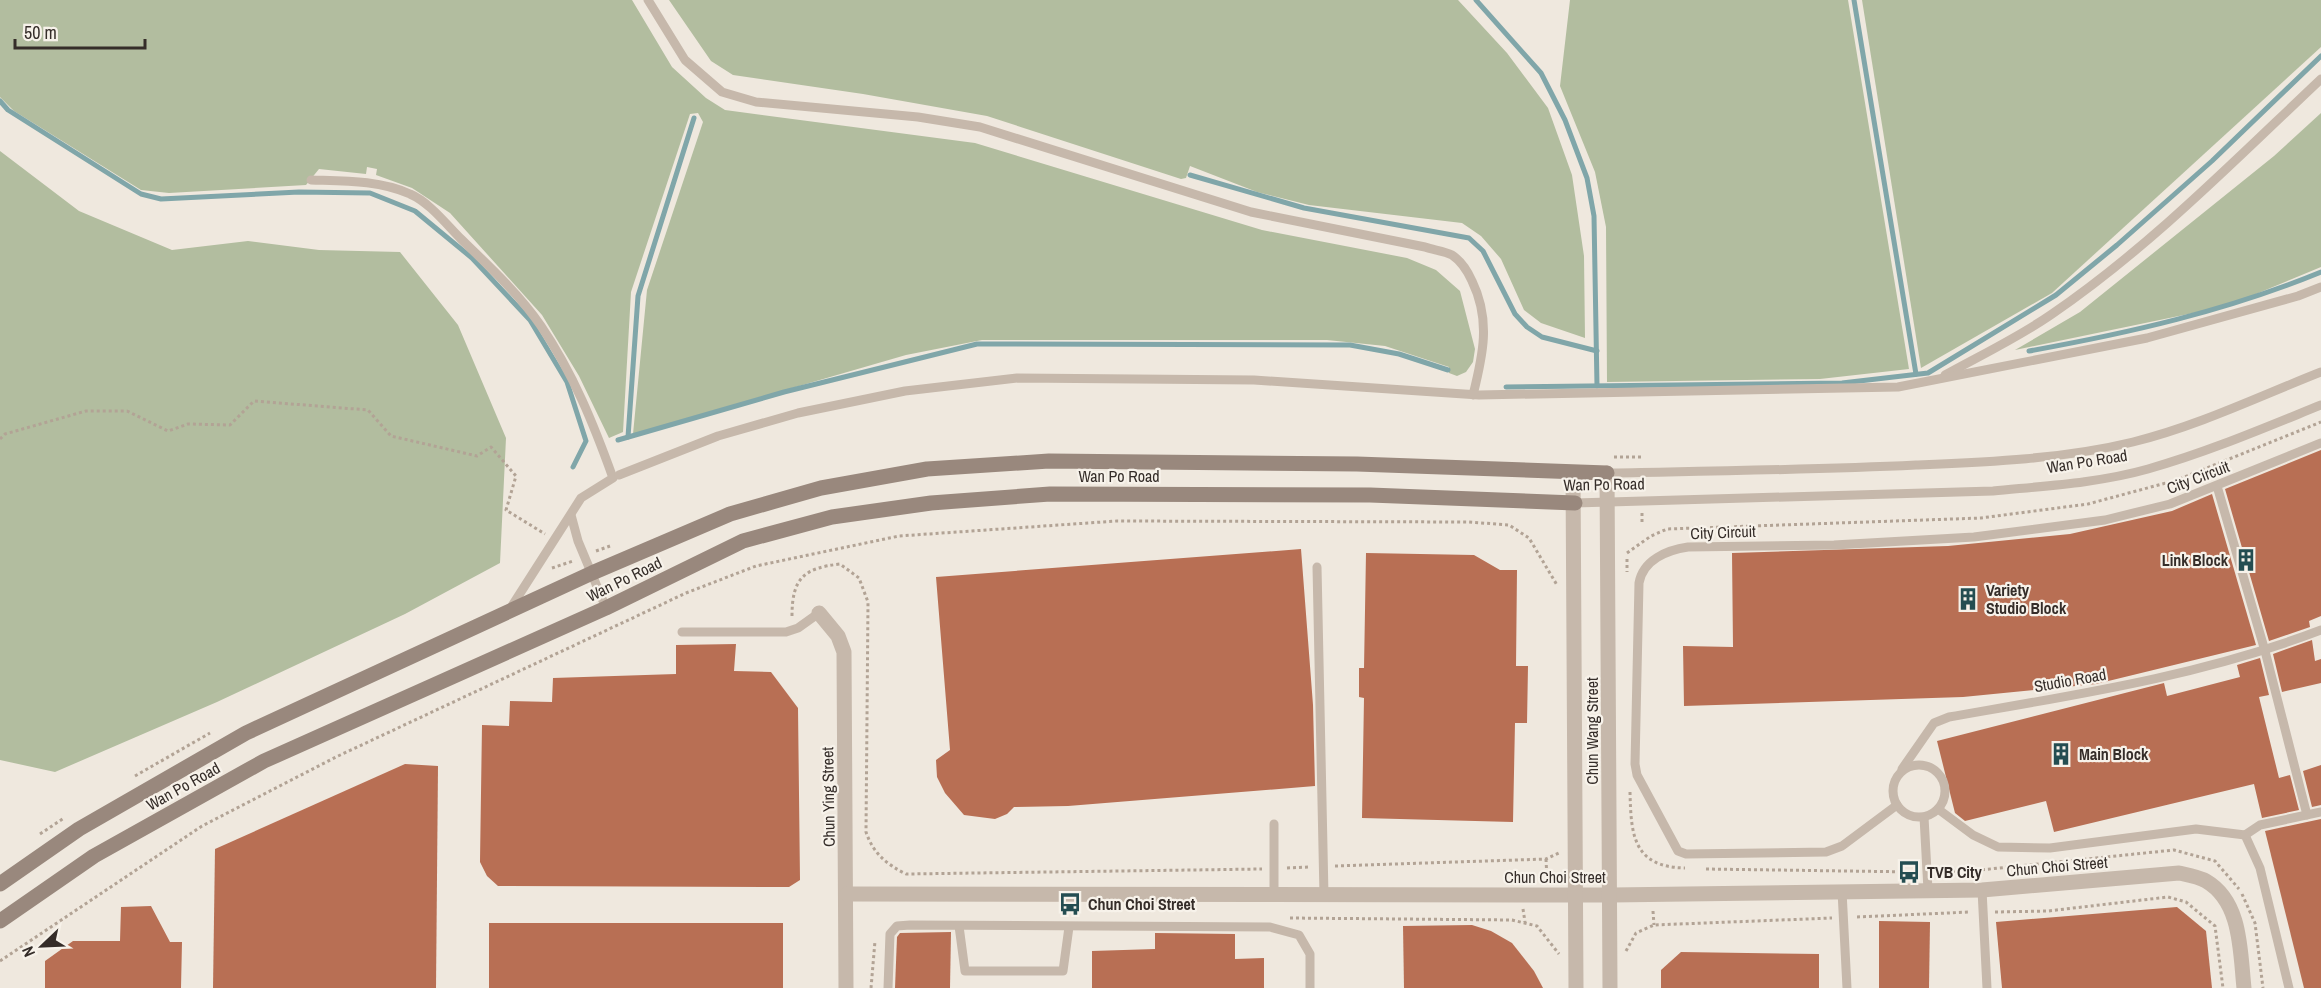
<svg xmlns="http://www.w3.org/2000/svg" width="2321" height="988" font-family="'Archivo Narrow',sans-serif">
	<rect width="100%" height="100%" fill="#efe8de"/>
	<!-- green -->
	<g fill="#b2bd9f">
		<path d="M0,0H632L672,67L706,98L725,110L975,143L1262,230L1407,258L1436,270L1460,291L1475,349L1473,362L1466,372L1457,376L1449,373V367L1385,346L1327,340H982L906,355L633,434L647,290L703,122L698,113L690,114L631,292L623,432L609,438L579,376L542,315L450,213L412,188L376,175L377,169L367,167L366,174L319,169L306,185L169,193L141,190L14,111L0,97Z"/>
		<path d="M669,0H1458L1507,53L1548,108L1572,175L1584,256L1585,338L1541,323L1524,310L1501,259L1481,236L1462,223L1309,205L1257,192L1190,166L1186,178L1181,179L987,116L863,94L733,75L711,61Z"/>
		<path d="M1570,0H1848L1909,369L1820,379L1607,382L1606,227L1595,172L1560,86Z"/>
		<path d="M1862,0H2321V47L2052,293L1921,368Z"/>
		<path d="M2321,113V267L2227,306L2015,350L2080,312L2274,156Z"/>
		<path d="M0,151L79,211L172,250L248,241L319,250L400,252L458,325L506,438L500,563L405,614L217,702L55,772L0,760Z"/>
	</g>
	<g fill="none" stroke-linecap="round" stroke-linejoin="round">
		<!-- stream -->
		<g stroke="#80a6a9" stroke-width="5">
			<path d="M1476,0L1541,73L1565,120L1587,178L1594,216L1597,386"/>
			<path d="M1854,0L1916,374"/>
			<path d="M0,101L8,110L141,194L161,199L299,192L370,193L415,211L472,258L530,320L567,382L586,441L573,467"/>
			<path d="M1190,175L1304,208L1469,238L1483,251L1515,314L1527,327L1542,337L1597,351"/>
			<path d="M2029,351C2129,333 2226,311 2321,272"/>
			<path d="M1506,387L1842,383L1928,373L2056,295L2117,245L2212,161L2321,56"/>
			<path d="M628,437L638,296L694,118"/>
			<path d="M618,440L784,392L977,344L1350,345L1399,354L1448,370"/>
		</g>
	</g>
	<!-- building -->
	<g fill="#b86f54">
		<path d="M2321,450V616L2309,621L2310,627L2269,641L2225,489Z"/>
		<path d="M2212,494L2256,645L2096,684L1963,697L1684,706L1683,646L1733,647L1732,553L1948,546L2070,534L2172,511Z"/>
		<path d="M1301,549L1313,705L1315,786L1068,806L1014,807L1007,814L995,819L964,815L945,793L937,777L936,760L950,750L936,577Z"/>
		<path d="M1366,553L1474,555L1500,570H1517L1516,666H1528L1527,723H1515L1513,822L1362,818L1364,698L1359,697V668H1364Z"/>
		<path d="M2312,640L2315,661L2321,659V683L2282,692L2273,654Z"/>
		<path d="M736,644L734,671L771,672L798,708L800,880L789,887L498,886L487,876L480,862L482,725L509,726L510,701L552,702L553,678L676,674V645Z"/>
		<path d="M2260,658L2269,695L2259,697L2279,778L2290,775L2299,810L2262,818L2254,784L2054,832L2046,801L1965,821L1955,813L1937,741L2164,683L2167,696L2240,677L2237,665Z"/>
		<path d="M405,764L438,766L436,988H213L215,849Z"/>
		<path d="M2321,765V805L2312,807L2303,771Z"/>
		<path d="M2321,819V988H2304L2265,831Z"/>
		<path d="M151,906L170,942H182L181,988H45V961L73,941H120L121,907Z"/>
		<path d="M2177,907L2206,931L2212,988H2002L1996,922Z"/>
		<path d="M1879,921L1930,922L1929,988H1879Z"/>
		<rect x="489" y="923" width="294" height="65"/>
		<path d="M1472,925L1491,931L1512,943L1534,971L1543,988H1404L1403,926Z"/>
		<path d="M951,932L950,988H895L897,937L900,933Z"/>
		<path d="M1155,933L1235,934V959L1264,958V988H1092V951L1155,949Z"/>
		<path d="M1681,952L1819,954V988H1661V970Z"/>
	</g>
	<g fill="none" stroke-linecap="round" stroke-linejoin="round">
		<!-- path -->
		<g stroke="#b2a395" stroke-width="3" stroke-dasharray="3 3" stroke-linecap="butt">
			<path d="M0,439L5,434L86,411H127L168,431L188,424L230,425L254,401L368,410L391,436L477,456L491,447L516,476L506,510L545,534"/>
			<path d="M1614,457H1643"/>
			<path d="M1642,513V523"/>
			<path d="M596,551L610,546"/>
			<path d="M1627,553L1651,536L1667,529L1981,518L2088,504L2177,480L2321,422"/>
			<path d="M1627,559V572"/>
			<path d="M552,568L573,561"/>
			<path d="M792,616C792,578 804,568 840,564L859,578L868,602L866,832C873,853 886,864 906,874L1262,869"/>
			<path d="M135,776L210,733"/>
			<path d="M1630,792C1631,835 1633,867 1685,868"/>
			<path d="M40,834L64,818"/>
			<path d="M1546,859L1547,879"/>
			<path d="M1335,866L1546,859L1561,852"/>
			<path d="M1287,868L1310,867"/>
			<path d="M1706,869L1916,872"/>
			<path d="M1940,872L1980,870L2174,850L2215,861L2239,889"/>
			<path d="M2242,894L2255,923L2263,988"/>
			<path d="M1523,909L1525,922"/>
			<path d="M1653,911L1654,925"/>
			<path d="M1995,912L2048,911L2168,897L2186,902L2215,926L2223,988"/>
			<path d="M1857,917L1970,912"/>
			<path d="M1290,918L1512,920L1537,926L1559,954"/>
			<path d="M1626,951L1636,933L1654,925L1832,918"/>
			<path d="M0,961L202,826L336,757L686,593L756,566L899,536L1117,521L1469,522L1509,525L1529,538L1557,585"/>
			<path d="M871,988L875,941"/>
		</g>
		<!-- service -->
		<g stroke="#c6b8ab" stroke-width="9">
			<path d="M648,0L685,60L722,92L756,102L918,117L980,127L1251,212L1425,247C1433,250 1444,251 1452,255C1461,261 1468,272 1472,281C1491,320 1483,355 1473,395"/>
			<path d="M311,180C343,181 379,180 410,194C429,202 446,224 461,239C489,266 519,294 541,326C573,373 594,425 613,478L581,498L510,609"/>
			<path d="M1945,375C1981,355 2019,337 2052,314C2150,247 2235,160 2321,79"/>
			<path d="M1607,473C1710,471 1813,470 1916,465C1988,462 2063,459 2133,442C2198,426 2260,396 2321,372"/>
			<path d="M619,475L718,436L798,413L905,391L1017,378L1254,380L1479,395L1898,387L2147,338L2298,296L2321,287"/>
			<path d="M2217,486L2265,651L2307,815"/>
			<path d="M1575,503L1993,491C2044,486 2099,483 2148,469C2208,452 2264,428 2321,405"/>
			<path d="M571,515L578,541L606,608"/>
			<path d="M1317,567L1324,895"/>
			<path d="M682,632H786L798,628L819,613"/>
			<circle cx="1919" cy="791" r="26"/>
			<path d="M1902,769L1934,723L1949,717C2075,695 2201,676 2321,630"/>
			<path d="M1897,805L1842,846L1826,852L1686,854L1678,851L1637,775L1635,764L1639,583C1643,560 1667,550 1688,547L1834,545L1974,537L2105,520L2170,504L2321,443"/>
			<path d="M1938,809L1973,835L1998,847L2050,848L2196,829L2245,835L2260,868L2289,988"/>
			<path d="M1924,817L1928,890"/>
			<path d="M1274,824V895"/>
			<path d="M2245,835L2260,825L2321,812"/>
			<path d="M1982,890L1987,988"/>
			<path d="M1842,891L1847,988"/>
			<path d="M959,926L965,971H1063L1069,927"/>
			<path d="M888,988L890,934L897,926L910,925L1270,927L1299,935L1310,954V988"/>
		</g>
		<!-- minor -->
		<g stroke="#c6b8ab" stroke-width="15">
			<path d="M819,613L838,636L844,652L846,988"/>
			<path d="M847,894L1612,895L1982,890L2179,873C2188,875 2199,877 2206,881C2242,902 2240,952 2244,988"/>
		</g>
		<!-- tertiary -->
		<g stroke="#c6b8ab" stroke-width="15">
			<path d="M1607,473L1610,988"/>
			<path d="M1573,474L1576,988"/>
		</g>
		<!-- secondary -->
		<g stroke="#99887d" stroke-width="15">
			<path d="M0,884L79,829L246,733L592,573L730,514L821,488L927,469L1049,461L1357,464L1607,473"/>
			<path d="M0,921L94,856L264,761L606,608L743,541L832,517L931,503L1050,494L1370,495L1575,503"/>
		</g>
	</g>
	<!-- icons -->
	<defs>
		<g id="building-bare" transform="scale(1.8)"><path d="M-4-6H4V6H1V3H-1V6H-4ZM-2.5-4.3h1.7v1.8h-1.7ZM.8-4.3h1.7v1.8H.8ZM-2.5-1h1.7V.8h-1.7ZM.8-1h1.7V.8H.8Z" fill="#244d51" stroke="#f7f2ea" stroke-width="2.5" paint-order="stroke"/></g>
		<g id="bus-bare" transform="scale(1.8)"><path d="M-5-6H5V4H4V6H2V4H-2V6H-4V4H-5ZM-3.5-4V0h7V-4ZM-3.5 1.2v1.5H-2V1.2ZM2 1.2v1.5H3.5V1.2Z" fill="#244d51" stroke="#f7f2ea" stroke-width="2.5" paint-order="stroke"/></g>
	</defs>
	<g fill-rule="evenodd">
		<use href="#building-bare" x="2246" y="560"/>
		<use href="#building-bare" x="1968" y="599"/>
		<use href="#building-bare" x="2061" y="754"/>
		<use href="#bus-bare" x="1909" y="872"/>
		<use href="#bus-bare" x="1070" y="904"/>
	</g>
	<g text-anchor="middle" stroke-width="4.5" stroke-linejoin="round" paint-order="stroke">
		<!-- street labels -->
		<g font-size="16" fill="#352d29" stroke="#f7f2ea">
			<text transform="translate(2087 461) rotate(-9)" y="6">Wan Po Road</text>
			<text x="1119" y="482">Wan Po Road</text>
			<text transform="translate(2198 477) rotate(-21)" y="6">City Circuit</text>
			<text transform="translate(1604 484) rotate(-1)" y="6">Wan Po Road</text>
			<text transform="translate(1723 532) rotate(-2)" y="6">City Circuit</text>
			<text transform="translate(624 579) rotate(-26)" y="6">Wan Po Road</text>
			<text transform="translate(2070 680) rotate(-10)" y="6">Studio Road</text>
			<text transform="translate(1592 731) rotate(-90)" y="6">Chun Wang Street</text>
			<text transform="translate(183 786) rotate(-29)" y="6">Wan Po Road</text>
			<text transform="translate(828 797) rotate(-91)" y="6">Chun Ying Street</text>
			<text transform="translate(2057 866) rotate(-5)" y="6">Chun Choi Street</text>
			<text x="1555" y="883">Chun Choi Street</text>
		</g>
		<!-- poi labels -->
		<g font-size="16" font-weight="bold" fill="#352d29" stroke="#f7f2ea" text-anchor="start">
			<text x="2228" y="566" text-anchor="end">Link Block</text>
			<text x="1986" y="596">Variety<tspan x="1986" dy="18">Studio Block</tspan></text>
			<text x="2079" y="760">Main Block</text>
			<text x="1927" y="878">TVB City</text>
			<text x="1088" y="910">Chun Choi Street</text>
		</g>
	</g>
	<!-- north arrow -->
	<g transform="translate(42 946) rotate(247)" stroke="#f7f2ea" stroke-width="4.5" paint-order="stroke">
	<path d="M0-4.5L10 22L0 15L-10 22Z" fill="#352d29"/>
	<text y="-9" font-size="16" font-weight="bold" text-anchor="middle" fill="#352d29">N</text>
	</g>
	<!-- scale -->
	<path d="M15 39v9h130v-9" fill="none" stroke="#352d29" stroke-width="3"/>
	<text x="24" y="39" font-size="18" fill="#352d29" stroke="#f7f2ea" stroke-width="4.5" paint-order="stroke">50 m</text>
</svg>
